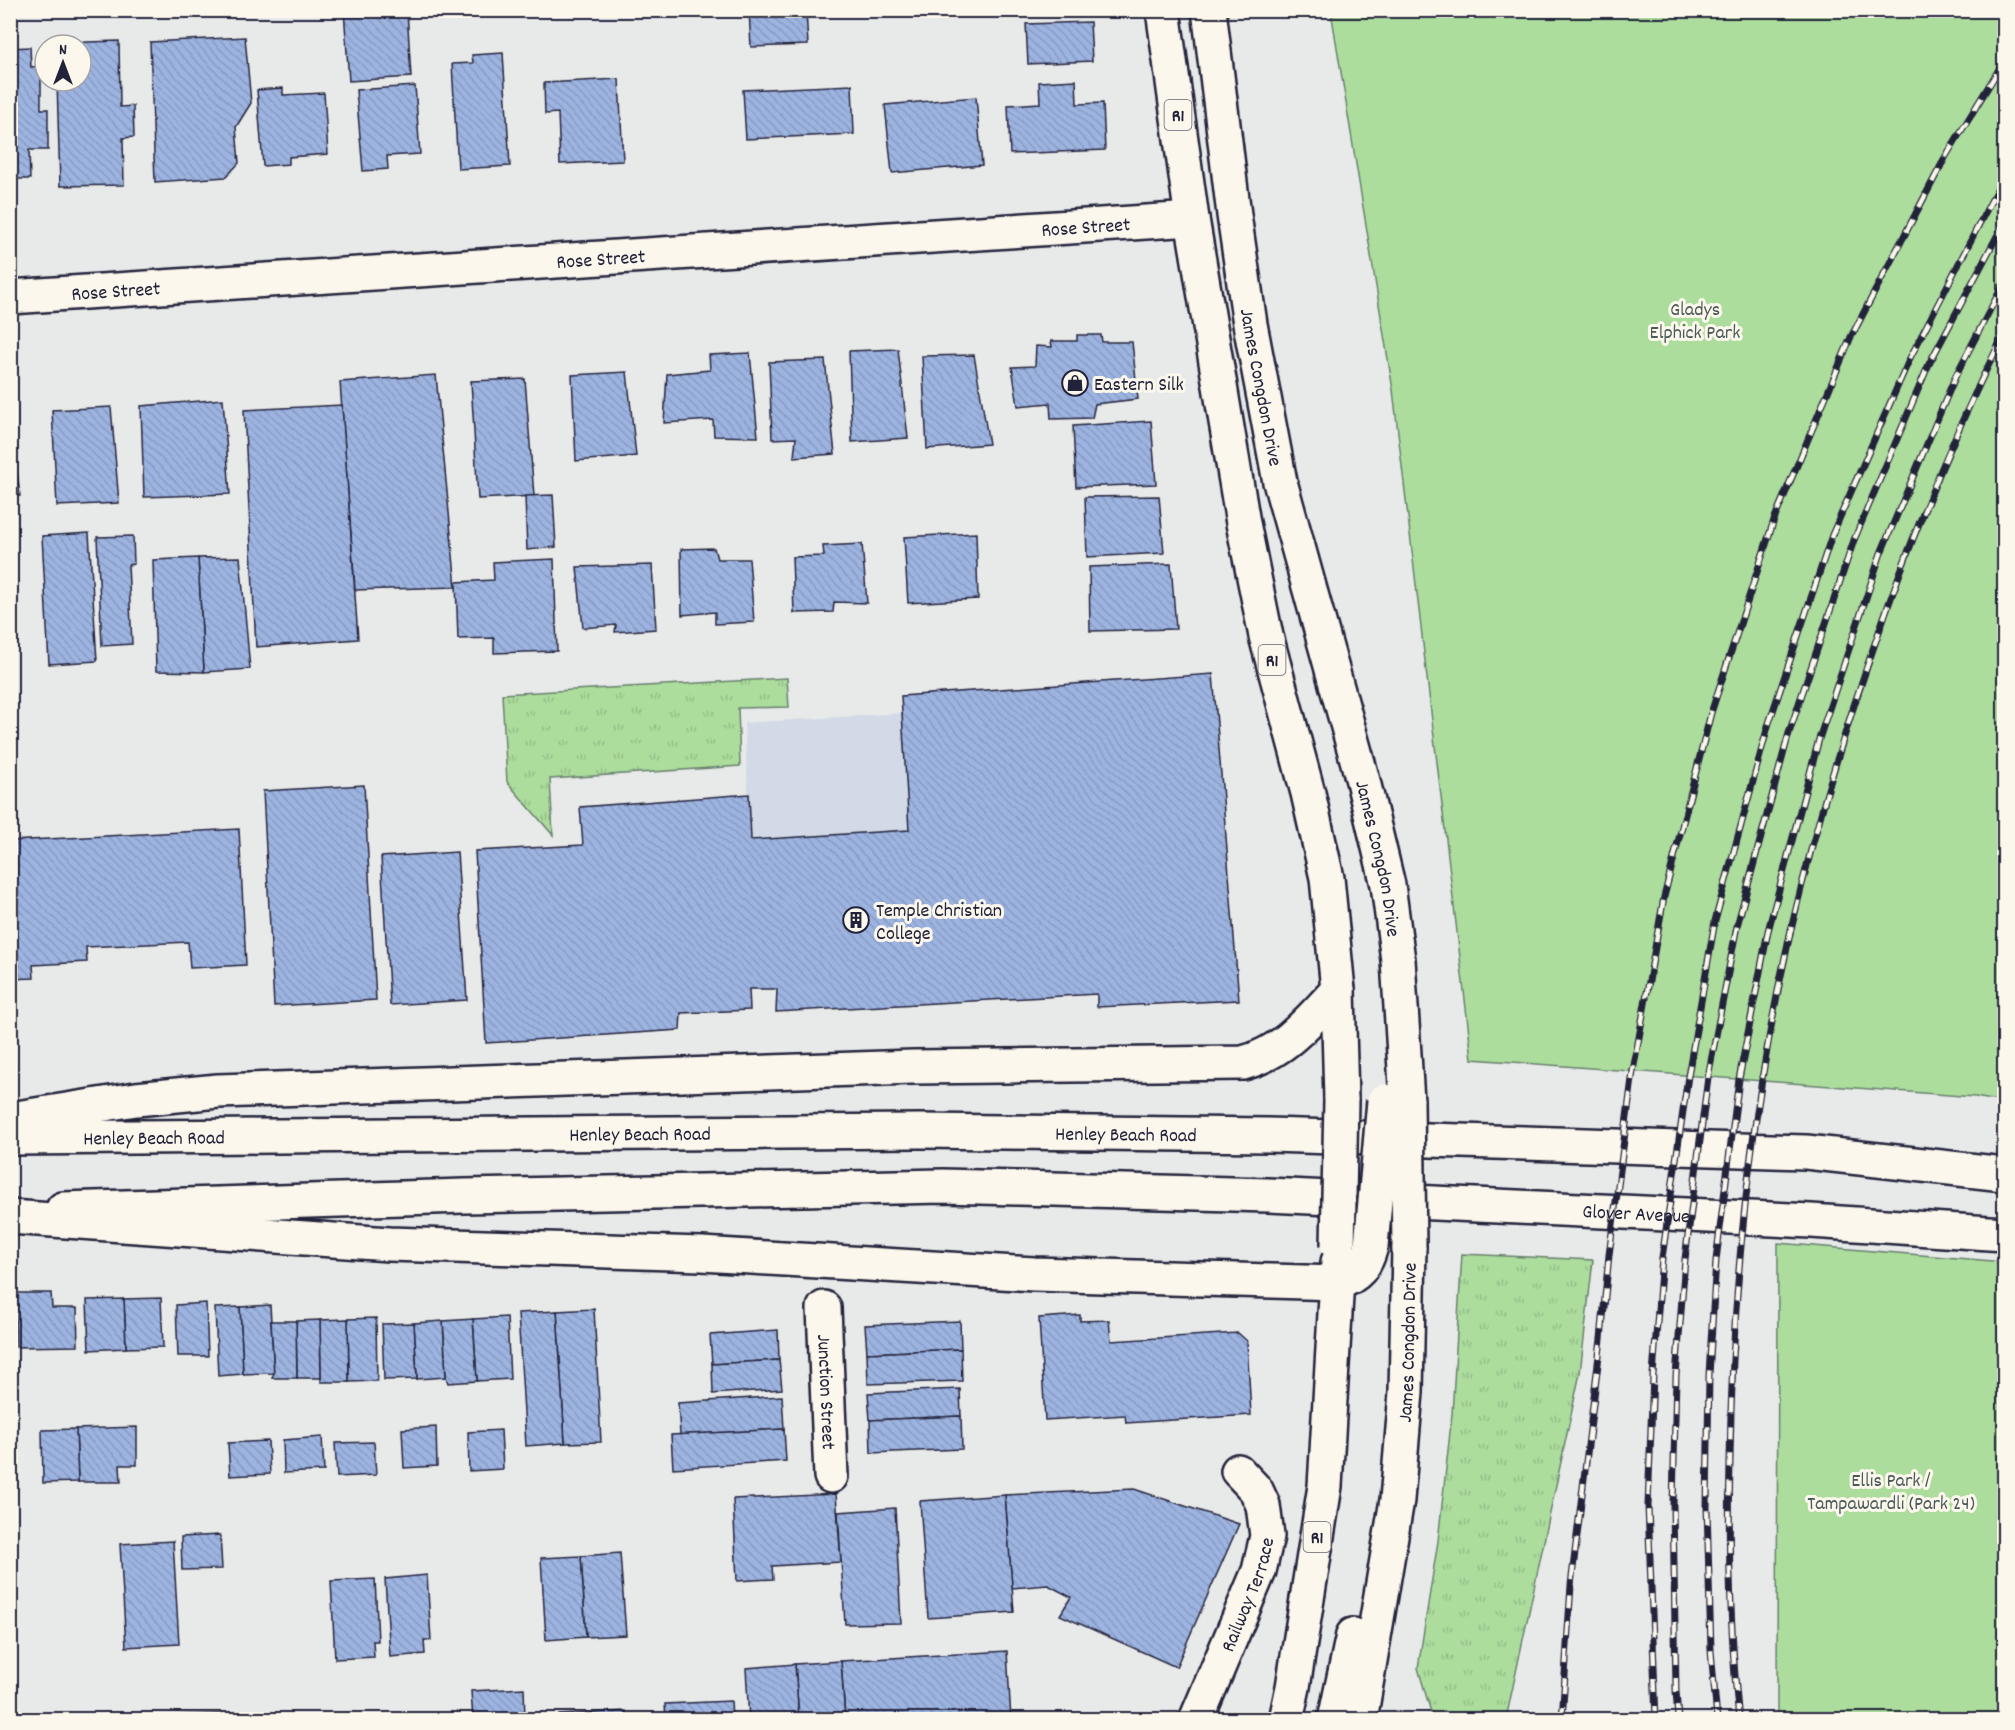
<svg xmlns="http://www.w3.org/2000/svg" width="2015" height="1730" font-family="Dekko,sans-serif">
	<defs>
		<pattern id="grass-tufts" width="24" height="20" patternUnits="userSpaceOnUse" patternTransform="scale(1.5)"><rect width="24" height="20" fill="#acdd9d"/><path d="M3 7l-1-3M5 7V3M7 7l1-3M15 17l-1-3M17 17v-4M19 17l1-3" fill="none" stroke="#94bd88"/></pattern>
		<pattern id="building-back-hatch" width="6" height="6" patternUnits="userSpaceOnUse" patternTransform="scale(1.5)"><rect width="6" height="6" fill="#9db4e1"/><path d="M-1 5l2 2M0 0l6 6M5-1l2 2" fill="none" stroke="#879ac2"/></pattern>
	</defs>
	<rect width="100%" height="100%" fill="#e8eaea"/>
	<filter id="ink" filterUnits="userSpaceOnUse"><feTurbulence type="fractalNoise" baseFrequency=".0167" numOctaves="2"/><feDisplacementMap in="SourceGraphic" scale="12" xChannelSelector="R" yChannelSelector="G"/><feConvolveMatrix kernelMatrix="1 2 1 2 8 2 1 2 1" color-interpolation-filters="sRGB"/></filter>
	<g filter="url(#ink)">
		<!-- built -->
		<path fill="#d2dae7" d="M902,713L909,830L751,840L744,723Z"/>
		<!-- grass -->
		<g fill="url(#grass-tufts)" stroke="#67806c" stroke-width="1.5">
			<path d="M787,678L789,707L738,708L740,766L550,779L553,835L507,782L502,694Z"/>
			<path d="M1462,1254L1593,1260L1580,1373L1506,1719H1433L1418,1668L1438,1541L1452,1414Z"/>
		</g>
		<!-- park -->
		<g fill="#acdd9d" stroke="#67806c" stroke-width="1.5">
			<path d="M1331,11H2004V1102L1975,1097L1472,1059L1393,390Z"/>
			<path d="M1778,1243L2004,1262V1719H1777Z"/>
		</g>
		<!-- building -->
		<g fill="url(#building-back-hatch)" stroke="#22223b" stroke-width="1.5">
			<path d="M344,10H407L411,77L349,81Z"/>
			<path d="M749,10H806L808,45L751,47Z"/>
			<path d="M1025,10H1089V13L1025,16Z"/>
			<path d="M1090,22L1092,61L1028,64L1026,24Z"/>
			<path d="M245,37L251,103L236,127L239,163L226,177L155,182L150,42Z"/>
			<path d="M119,41L120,107L133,106L134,137L123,138L124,185L60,186L57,81H81V45H56V43Z"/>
			<path d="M30,47L31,67L41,66V109H48V150H29L30,179H10V48Z"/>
			<path d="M503,53L510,166L458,169L452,64L473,63L472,55Z"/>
			<path d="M619,79L623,161L560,164L558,113L545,114L544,83Z"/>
			<path d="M1076,80L1077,104L1103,103L1105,150L1010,154L1008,105L1040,103L1039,82Z"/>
			<path d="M852,85L854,134L746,139L743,90Z"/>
			<path d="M415,86L420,154L387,156L388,169L363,171L356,90Z"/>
			<path d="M283,88V95L324,93L328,154L289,157V164L263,166L257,90Z"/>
			<path d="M976,97L982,165L892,173L885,105Z"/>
			<path d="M1077,335H1101L1102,342H1132L1138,399L1095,404L1092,418L1051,419L1050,403L1018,406L1012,367L1035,366L1036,346L1052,347L1051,341H1077Z"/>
			<path d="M898,349L908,438L852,442L849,351Z"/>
			<path d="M750,353L758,437L714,436L713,420L664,423L667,374L710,370L709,355Z"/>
			<path d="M974,355L989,444L927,449L922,356Z"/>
			<path d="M825,360L835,454L794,457L796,438L772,439L769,362Z"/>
			<path d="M627,372L636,456L576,461L572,375Z"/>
			<path d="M436,375L456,587L355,590L340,382Z"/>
			<path d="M525,379L534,496L478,499L471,381Z"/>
			<path d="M223,399L230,494L144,497L141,406Z"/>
			<path d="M342,405L358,639L256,647L244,410Z"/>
			<path d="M111,407L119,503L57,506L52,410Z"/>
			<path d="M10,412L20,496L10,497Z"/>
			<path d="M1151,421L1156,484L1076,487L1073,426Z"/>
			<path d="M553,495L556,547L527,550L525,496Z"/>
			<path d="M1159,496L1164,553L1087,557L1085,497Z"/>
			<path d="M89,533L97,661L49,664L42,536Z"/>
			<path d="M976,533L978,599L908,603L904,537Z"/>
			<path d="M133,536L134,564L128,565L132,644L102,646L97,537Z"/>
			<path d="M862,544L867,603L834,602L833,612L794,613L792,557L824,556L823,546Z"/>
			<path d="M714,548L717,559H749L754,622L715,624V612L682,615L681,549Z"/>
			<path d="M240,557L250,669L204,672L198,558Z"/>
			<path d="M198,558L204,672L156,671L153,560Z"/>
			<path d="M554,559L557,651L494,653V638L458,639L456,582L494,580L493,562Z"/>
			<path d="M1171,564L1176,629L1090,631L1089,567Z"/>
			<path d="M652,565L656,629L615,632L616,625L583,628L577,567Z"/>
			<path d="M1213,674L1239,1000L1097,1007V994L776,1012L777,989H749L750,1010L681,1013L680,1030L486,1043L475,851L583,845L580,807L749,794L751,840L909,830L901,696Z"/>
			<path d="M364,785L376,1000L274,1006L263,791Z"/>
			<path d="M239,829L246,965L190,968L188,942L86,947L87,962L33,965L34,978L10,979V841Z"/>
			<path d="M457,852L467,1000L390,1005L381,857Z"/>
			<path d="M15,1293H51L52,1308H77L78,1346L16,1347Z"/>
			<path d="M161,1298L163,1347L126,1348L124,1299Z"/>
			<path d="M124,1299L126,1348L89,1350L87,1300Z"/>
			<path d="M206,1303L208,1356H178L176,1305Z"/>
			<path d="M270,1305L274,1373L243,1374L240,1307Z"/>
			<path d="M240,1307L243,1374L218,1376L215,1308Z"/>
			<path d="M594,1309L601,1442L565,1443L557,1311Z"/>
			<path d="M557,1311L565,1443L526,1446L518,1313Z"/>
			<path d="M1080,1315V1321L1109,1320L1111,1341L1238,1333L1247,1341L1251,1415L1126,1423L1125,1415L1045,1420L1039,1318Z"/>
			<path d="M507,1317L510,1379L477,1381L473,1319Z"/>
			<path d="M376,1318L377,1381L349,1382L348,1319Z"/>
			<path d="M348,1319L349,1382H321L320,1320Z"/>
			<path d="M473,1319L477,1381L448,1383L446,1377L443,1321Z"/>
			<path d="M320,1320L321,1378H297L296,1321Z"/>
			<path d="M271,1321H296L297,1378H272L274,1373Z"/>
			<path d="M443,1321L446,1377L417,1379L414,1323Z"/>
			<path d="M960,1321L961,1349L867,1353L865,1325Z"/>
			<path d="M414,1323L417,1379L384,1380L382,1324Z"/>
			<path d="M778,1330L779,1360L712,1364L710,1335Z"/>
			<path d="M961,1349L962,1381L868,1384L867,1353Z"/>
			<path d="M779,1360L782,1389L713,1394L712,1364Z"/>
			<path d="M960,1389L961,1416L870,1420L868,1393Z"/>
			<path d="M782,1396L784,1429L680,1435L678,1403Z"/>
			<path d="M961,1416L962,1449L871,1453L870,1420Z"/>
			<path d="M137,1427V1465H120L121,1482H78L76,1429Z"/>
			<path d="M436,1427L437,1466L404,1468L402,1429Z"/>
			<path d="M76,1429L78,1482L43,1483L42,1430Z"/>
			<path d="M784,1429L786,1461L673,1468L671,1435Z"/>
			<path d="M501,1430L503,1469L469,1471L468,1432Z"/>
			<path d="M322,1437L324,1471L284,1473L283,1440Z"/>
			<path d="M268,1441L270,1474L230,1476L228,1443Z"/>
			<path d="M374,1442L376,1475L337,1477L335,1443Z"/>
			<path d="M1134,1489L1239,1524L1176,1667L1060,1615L1071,1597L1048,1585L1012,1588L1005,1495Z"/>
			<path d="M836,1494L841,1562L772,1566L773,1579L737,1581L733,1499Z"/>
			<path d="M1005,1495L1014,1612L928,1618L920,1501Z"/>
			<path d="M895,1508L901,1623L845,1624L838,1512Z"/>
			<path d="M220,1535L222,1569L182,1570L181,1537Z"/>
			<path d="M173,1541L179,1644L126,1647L120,1544Z"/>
			<path d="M620,1553L626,1635L586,1637L581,1556Z"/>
			<path d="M581,1556L586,1637L546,1640L541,1558Z"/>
			<path d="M427,1575L431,1640H424L425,1654L390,1657L385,1579Z"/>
			<path d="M375,1579L378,1641H373L374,1657L335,1659L331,1581Z"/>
			<path d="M1007,1651L1011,1720H845L841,1661Z"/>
			<path d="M841,1661L845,1720H799L795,1664Z"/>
			<path d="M795,1664L799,1720H749L746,1668Z"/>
			<path d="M524,1688L525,1720H473L471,1691Z"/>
			<path d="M731,1701L732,1720H666L665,1704Z"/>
			<path d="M626,1711V1720H593L592,1713Z"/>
			<path d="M592,1713L593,1720H559V1715Z"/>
			<path d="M222,1714V1720H188V1715Z"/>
			<path d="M188,1715V1720H161V1717Z"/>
		</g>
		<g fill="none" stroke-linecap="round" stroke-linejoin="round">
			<!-- street casing -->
			<g stroke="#22223b" stroke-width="38">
				<g id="street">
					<path id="s1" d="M10,297L1192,219"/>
					<path id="s2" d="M824,1308L831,1476"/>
					<path id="s3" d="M1196,1720L1259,1571L1267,1536L1263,1505L1256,1490L1238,1471"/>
				</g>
			</g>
			<!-- secondary casing -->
			<g stroke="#22223b" stroke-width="38">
				<g id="secondary">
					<path id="s4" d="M10,1138L920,1131L1269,1135L1806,1152L2004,1174"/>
					<path id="s5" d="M63,1209L464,1196L943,1186L1268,1195L1811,1221L2004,1234"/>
				</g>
			</g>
			<!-- highway casing -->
			<g stroke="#22223b" stroke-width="38">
				<g id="highway">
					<path d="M1163,10L1192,219L1243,523L1266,636L1308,793L1327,878L1338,990L1341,1100"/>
					<path id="s6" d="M1209,10L1234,215L1250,324L1280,482L1363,781L1388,885L1398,960L1407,1101"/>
					<path d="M10,1119L136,1099L218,1091L913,1067L1243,1063C1285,1052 1309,1020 1338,990"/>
					<path d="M10,1217L389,1244L702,1254L1034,1274L1337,1283C1357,1277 1366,1266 1371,1246"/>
					<path d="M1286,1720L1293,1687L1325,1486L1338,1262"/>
					<path d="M1335,1720L1353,1635"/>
					<path id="s7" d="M1360,1720L1397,1500L1406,1392L1409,1247"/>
				</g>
			</g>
			<!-- street -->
			<use href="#street" stroke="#fbf7ec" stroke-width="33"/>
			<!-- secondary -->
			<use href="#secondary" stroke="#fbf7ec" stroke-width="33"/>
			<!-- highway -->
			<use href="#highway" stroke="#fbf7ec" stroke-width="33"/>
			<!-- rail casing -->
			<g stroke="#22223b" stroke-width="7">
				<g id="rail">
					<path d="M1562,1720L1571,1585L1601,1339L1609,1255L1633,1071L1664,897L1711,713L1774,520L1851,337L1946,156L2004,61"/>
					<path d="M1656,1720L1648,1506L1653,1375L1662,1258L1688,1076L1715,921L1768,726L1832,535L1910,358L2004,176"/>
					<path d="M1678,1720L1676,1690L1673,1505L1676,1376L1685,1259L1708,1077L1737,926L1789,733L1854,540L1929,364L2004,223"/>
					<path d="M1717,1720L1711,1650L1707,1507L1709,1375L1716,1260L1739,1079L1768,931L1819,739L1881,553L1956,375L2004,283"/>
					<path d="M1739,1720C1730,1634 1728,1548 1730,1461C1732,1285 1751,1107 1790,934C1812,839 1840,744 1872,652C1909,543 1952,436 2004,334"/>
				</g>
			</g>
			<!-- rail -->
			<use href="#rail" stroke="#fbf7ec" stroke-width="4.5" stroke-dasharray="14" stroke-linecap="butt"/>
			<!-- highway-bridge casing -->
			<g stroke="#22223b" stroke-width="38" stroke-linecap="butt">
				<g id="highway-bridge">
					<path d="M1407,1101L1409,1247"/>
					<path d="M1338,1246L1341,1100"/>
					<path d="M1371,1246L1384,1101"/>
				</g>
			</g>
			<!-- highway-bridge -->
			<use href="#highway-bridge" stroke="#fbf7ec" stroke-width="33"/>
		</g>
	</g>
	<!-- icons -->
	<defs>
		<g id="shop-ring" transform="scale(1.35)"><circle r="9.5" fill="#fbf7ec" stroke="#22223b" stroke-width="1.5"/><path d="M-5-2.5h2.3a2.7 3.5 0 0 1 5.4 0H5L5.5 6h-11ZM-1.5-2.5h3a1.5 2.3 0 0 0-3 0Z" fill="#22223b"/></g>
		<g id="building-ring" transform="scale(1.35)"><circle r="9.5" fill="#fbf7ec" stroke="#22223b" stroke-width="1.5"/><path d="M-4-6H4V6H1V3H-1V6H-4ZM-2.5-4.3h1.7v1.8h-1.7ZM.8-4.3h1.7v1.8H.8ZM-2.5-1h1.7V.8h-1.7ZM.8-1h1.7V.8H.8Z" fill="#22223b"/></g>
	</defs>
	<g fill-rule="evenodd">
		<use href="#shop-ring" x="1075" y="383"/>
		<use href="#building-ring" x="856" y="920"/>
	</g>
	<g text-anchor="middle" stroke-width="6" stroke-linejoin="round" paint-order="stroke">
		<!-- shield labels -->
		<g fill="#fbf7ec" stroke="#636270" stroke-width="1.5">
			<rect x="1164.5" y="100" width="27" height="30" rx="4.5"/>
			<rect x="1258.5" y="645" width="27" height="30" rx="4.5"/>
			<rect x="1303.5" y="1522" width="27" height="30" rx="4.5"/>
		</g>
		<g font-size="18" font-weight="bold" fill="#22223b">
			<text x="1178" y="121">R1</text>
			<text x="1272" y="666">R1</text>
			<text x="1317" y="1543">R1</text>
		</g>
		<!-- street labels -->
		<g font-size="20" fill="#22223b" stroke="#fbf7ec">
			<text dy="7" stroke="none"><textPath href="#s1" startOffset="1078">Rose Street</textPath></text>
			<text dy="7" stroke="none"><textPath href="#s1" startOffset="592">Rose Street</textPath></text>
			<text dy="7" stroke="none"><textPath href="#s1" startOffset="106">Rose Street</textPath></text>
			<text dy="7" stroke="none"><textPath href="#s6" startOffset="381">James Congdon Drive</textPath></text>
			<text dy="7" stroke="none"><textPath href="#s6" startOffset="867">James Congdon Drive</textPath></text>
			<text dy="7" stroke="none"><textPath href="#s4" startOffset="630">Henley Beach Road</textPath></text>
			<text dy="7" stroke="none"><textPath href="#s4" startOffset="1116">Henley Beach Road</textPath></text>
			<text dy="7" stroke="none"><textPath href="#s4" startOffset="144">Henley Beach Road</textPath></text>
			<text dy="7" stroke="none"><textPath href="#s5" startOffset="1574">Glover Avenue</textPath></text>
			<text dy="7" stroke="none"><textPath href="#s7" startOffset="381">James Congdon Drive</textPath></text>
			<text dy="7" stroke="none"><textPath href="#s2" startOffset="84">Junction Street</textPath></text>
			<text dy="7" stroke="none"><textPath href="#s3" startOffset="136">Railway Terrace</textPath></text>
		</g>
		<!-- park labels -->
		<g font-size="20" fill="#4b5a58" stroke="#fbf7ec">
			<text x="1695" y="315">Gladys<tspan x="1695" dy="23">Elphick Park</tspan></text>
			<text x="1891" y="1486">Ellis Park /<tspan x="1891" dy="23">Tampawardli (Park 24)</tspan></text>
		</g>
		<!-- poi labels -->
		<g font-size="20" fill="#22223b" stroke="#fbf7ec" text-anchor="start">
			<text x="1094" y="390">Eastern Silk</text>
			<text x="876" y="916">Temple Christian<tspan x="876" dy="23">College</tspan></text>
		</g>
	</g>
	<!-- margin -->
	<rect width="2015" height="1730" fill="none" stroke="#fbf7ec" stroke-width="36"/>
	<rect x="18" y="18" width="1979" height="1694" fill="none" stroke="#22223b" stroke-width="2" filter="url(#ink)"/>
	<!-- north arrow -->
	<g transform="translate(63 63)"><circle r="28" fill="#fbf7ec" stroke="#a4a2a5" stroke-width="1.5"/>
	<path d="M0-4.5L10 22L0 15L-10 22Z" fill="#22223b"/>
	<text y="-9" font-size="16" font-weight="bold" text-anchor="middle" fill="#22223b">N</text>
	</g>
</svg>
